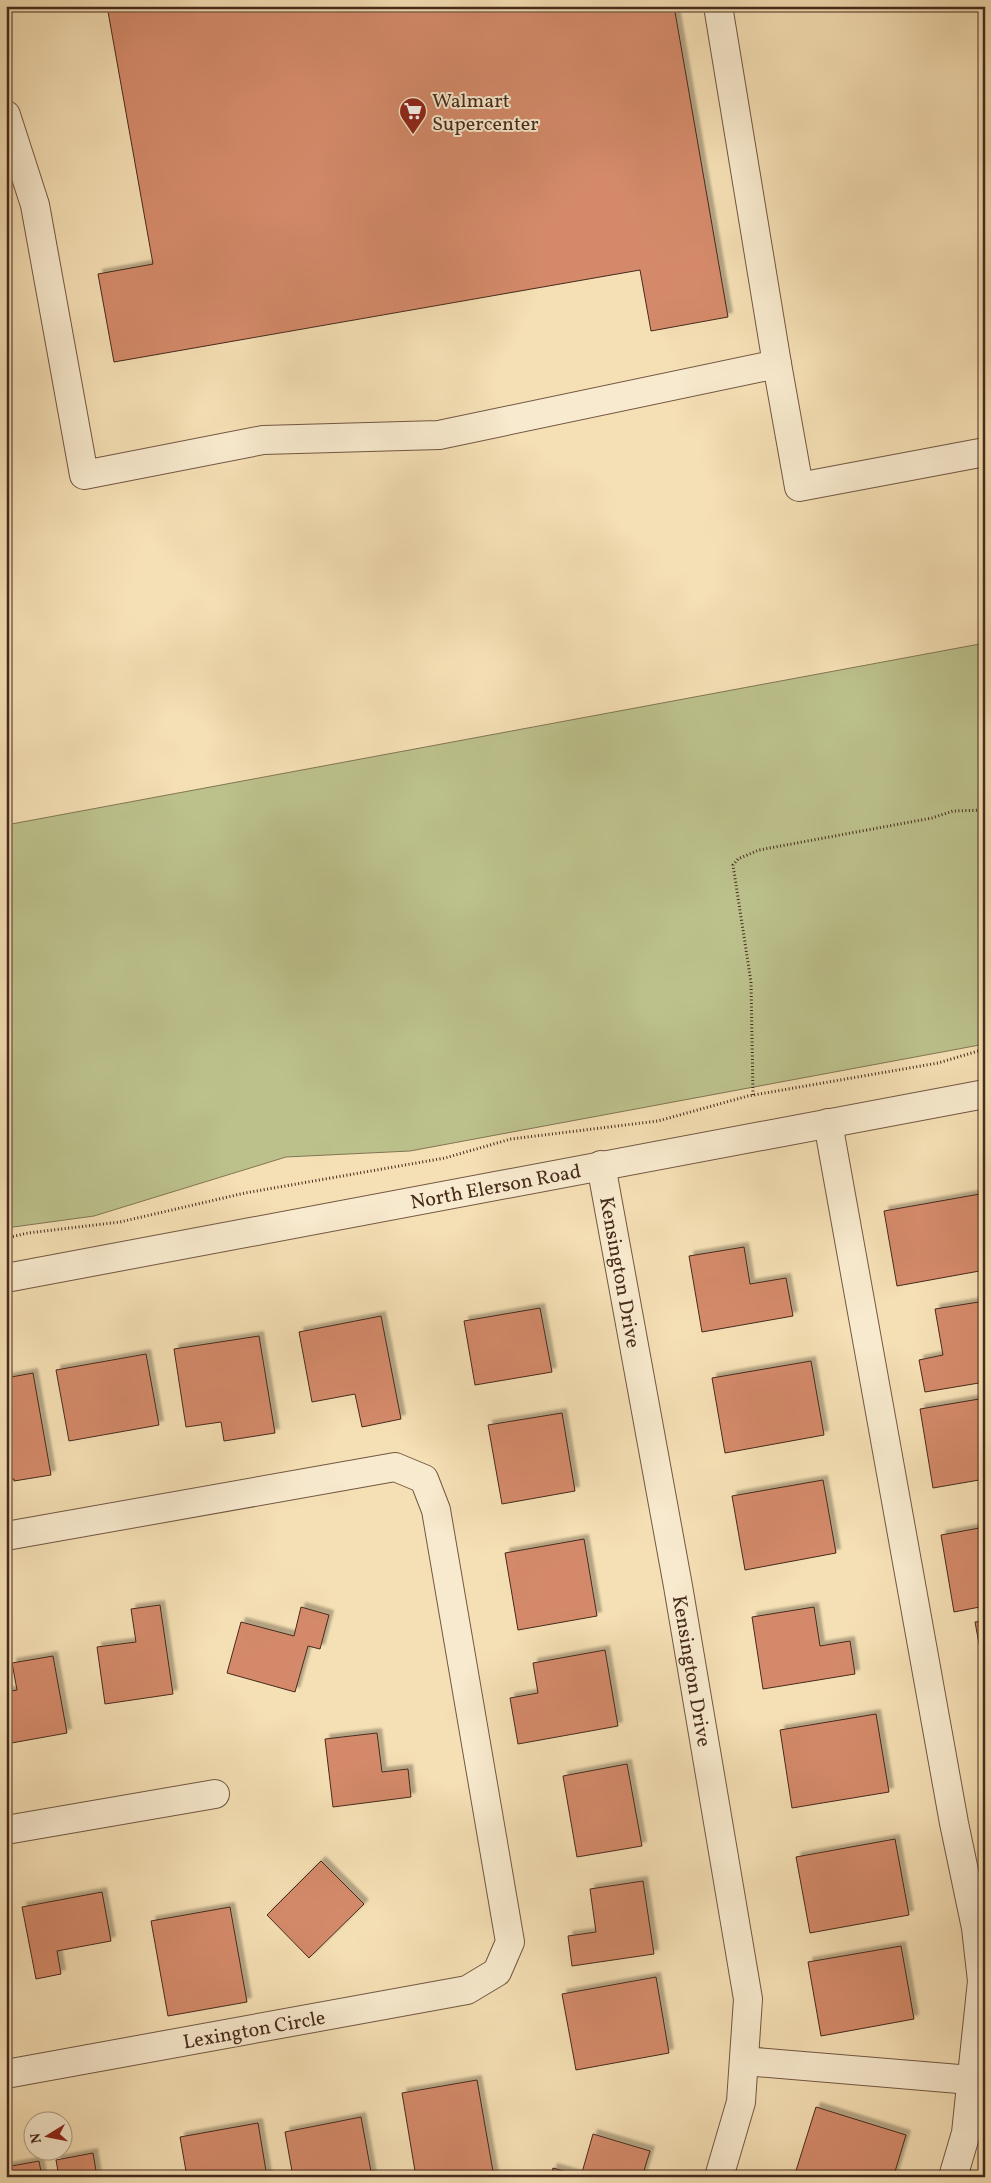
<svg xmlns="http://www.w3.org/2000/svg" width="991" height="2183" font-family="Vollkorn,serif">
	<defs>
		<filter id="shadow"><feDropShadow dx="4.5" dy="-4.5" stdDeviation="1" flood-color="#0004"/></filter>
	</defs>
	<rect width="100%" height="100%" fill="#f5dfb4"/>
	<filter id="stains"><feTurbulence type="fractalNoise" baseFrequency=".004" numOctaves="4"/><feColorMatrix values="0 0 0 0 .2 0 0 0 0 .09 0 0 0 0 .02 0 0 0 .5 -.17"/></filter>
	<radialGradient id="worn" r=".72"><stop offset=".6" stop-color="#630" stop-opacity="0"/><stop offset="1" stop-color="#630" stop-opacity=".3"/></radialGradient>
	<!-- green -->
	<path fill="#bcc18c" stroke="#817654" d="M985,643V1044L410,1151L286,1157L94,1216L6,1228V825Z"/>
	<!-- building -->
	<g fill="#d48a6b" stroke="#462a1c" filter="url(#shadow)">
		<path d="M107,6H674L728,317L651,331L640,270L114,362L98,274L153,264Z"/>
		<path d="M980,1194L985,1223V1270L897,1286L884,1211Z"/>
		<path d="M744,1247L750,1284L786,1278L793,1316L702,1332L689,1256Z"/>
		<path d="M985,1301V1382L925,1392L919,1360L943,1355L935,1309Z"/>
		<path d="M540,1308L552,1372L475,1385L464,1321Z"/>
		<path d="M381,1316L401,1419L362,1427L355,1394L312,1402L299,1332Z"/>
		<path d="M259,1336L275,1433L224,1441L221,1422L186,1427L174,1349Z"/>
		<path d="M146,1354L159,1425L69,1441L56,1370Z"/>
		<path d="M811,1361L824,1435L725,1453L712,1378Z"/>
		<path d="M33,1373L51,1475L14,1481V1479L6,1480V1378Z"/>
		<path d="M985,1398V1479L933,1488L920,1409Z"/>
		<path d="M562,1413L575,1491L502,1504L488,1425Z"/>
		<path d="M823,1480L836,1553L745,1570L732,1496Z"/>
		<path d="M985,1527V1606L954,1612L941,1535Z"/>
		<path d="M584,1539L597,1616L518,1630L505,1553Z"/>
		<path d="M160,1605L173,1694L105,1704L97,1647L136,1642L131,1609Z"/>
		<path d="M301,1607L329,1615L320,1649L308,1646L295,1692L227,1673L241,1622L294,1636Z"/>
		<path d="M814,1607L820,1646L850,1641L855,1674L763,1689L752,1617Z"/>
		<path d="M985,1621V1676L975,1622Z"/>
		<path d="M605,1650L618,1726L518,1744L510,1698L538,1693L533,1663Z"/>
		<path d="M53,1656L67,1733L6,1744V1692L17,1690L12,1663Z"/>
		<path d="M876,1714L889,1792L792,1808L780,1730Z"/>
		<path d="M377,1733L382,1772L408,1769L411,1797L333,1807L325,1739Z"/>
		<path d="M627,1764L642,1846L577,1857L563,1776Z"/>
		<path d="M895,1839L909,1915L810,1933L796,1857Z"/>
		<path d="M321,1861L364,1904L309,1958L267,1915Z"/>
		<path d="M643,1881L654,1954L572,1966L568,1936L596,1932L590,1889Z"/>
		<path d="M102,1892L111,1941L57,1951L61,1974L36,1979L22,1907Z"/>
		<path d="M230,1907L247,2002L168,2016L151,1921Z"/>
		<path d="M901,1946L914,2019L821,2036L808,1962Z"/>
		<path d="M656,1977L669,2053L576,2070L562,1994Z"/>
		<path d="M477,2080L494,2177H416L402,2093Z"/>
		<path d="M816,2107L906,2135L894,2175L884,2172L883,2177H794Z"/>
		<path d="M361,2117L372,2177H293L285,2132Z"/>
		<path d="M258,2123L267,2177H187L180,2137Z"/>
		<path d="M593,2134L650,2151L642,2177H550L553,2168L581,2176Z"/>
		<path d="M93,2153L97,2177H59L56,2160Z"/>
		<path d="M39,2161L42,2177H6V2167Z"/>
	</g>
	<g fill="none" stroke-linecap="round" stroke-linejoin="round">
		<!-- minor casing -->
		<g stroke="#725742" stroke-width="30">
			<g id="minor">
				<path d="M718,6L777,364"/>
				<path d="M6,115L35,205L84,475L263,440L439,435L777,364L799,487L985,452"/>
				<path d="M828,1123L954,1823L976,1928L982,1981L966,2133L953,2177"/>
				<path id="s1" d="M601,1165L678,1586L748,1999L741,2102L719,2177"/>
				<path id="s2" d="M6,1278L985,1094"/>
				<path d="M6,1536L395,1467L424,1479L436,1510L510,1942L497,1972L467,1990L6,2074"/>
				<path d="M6,1830L215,1794"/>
				<path d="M744,2061L971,2080"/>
			</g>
		</g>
		<!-- path -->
		<g stroke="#462a1c" stroke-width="3" stroke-dasharray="1 2.5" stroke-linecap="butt">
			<path d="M753,1095L751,982L733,865L738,859L759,850L932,818L953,811L985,810"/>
			<path d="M6,1238L28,1233L120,1222L245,1193L445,1158L511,1139L658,1121L748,1096L938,1063L985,1049"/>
		</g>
		<!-- minor -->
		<use href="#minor" stroke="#f8eace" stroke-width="28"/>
	</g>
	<!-- icons -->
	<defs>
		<g id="supermarket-pin" transform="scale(1.4375)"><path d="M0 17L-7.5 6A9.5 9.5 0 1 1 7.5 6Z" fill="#8f2418" stroke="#f8eace"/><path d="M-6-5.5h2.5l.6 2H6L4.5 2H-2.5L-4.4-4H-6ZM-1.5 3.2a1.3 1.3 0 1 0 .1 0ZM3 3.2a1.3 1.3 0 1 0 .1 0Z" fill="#fff"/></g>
	</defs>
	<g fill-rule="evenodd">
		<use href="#supermarket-pin" x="413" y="111"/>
	</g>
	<g text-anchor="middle" stroke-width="4" stroke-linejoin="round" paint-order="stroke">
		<!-- poi labels -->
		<g font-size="20" fill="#462a1c" stroke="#f8eace" text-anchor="start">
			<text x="432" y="107">Walmart<tspan x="432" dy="23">Supercenter</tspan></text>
		</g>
		<!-- street labels -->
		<g font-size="20" fill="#462a1c" stroke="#f8eace">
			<text dy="7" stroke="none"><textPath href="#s2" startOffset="498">North Elerson Road</textPath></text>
			<text dy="7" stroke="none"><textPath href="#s1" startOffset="109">Kensington Drive</textPath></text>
			<text dy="7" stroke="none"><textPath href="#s1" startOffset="514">Kensington Drive</textPath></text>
			<text transform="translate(254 2029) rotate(-10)" y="7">Lexington Circle</text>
		</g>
	</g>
	<!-- margin -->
	<rect width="991" height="2183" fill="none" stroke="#f5dfb4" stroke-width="25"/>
	<rect x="8" y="8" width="976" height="2168" fill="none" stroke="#462a1c" stroke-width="2.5"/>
	<rect x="12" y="12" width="966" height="2158" fill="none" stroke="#462a1c"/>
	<!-- north arrow -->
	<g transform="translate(48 2136) rotate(260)"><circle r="24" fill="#f8eace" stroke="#b19d87"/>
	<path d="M0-4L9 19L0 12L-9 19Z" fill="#8f2418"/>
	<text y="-8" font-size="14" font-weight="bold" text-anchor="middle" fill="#462a1c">N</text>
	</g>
	<rect width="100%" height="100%" filter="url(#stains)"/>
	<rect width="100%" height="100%" fill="url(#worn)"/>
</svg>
